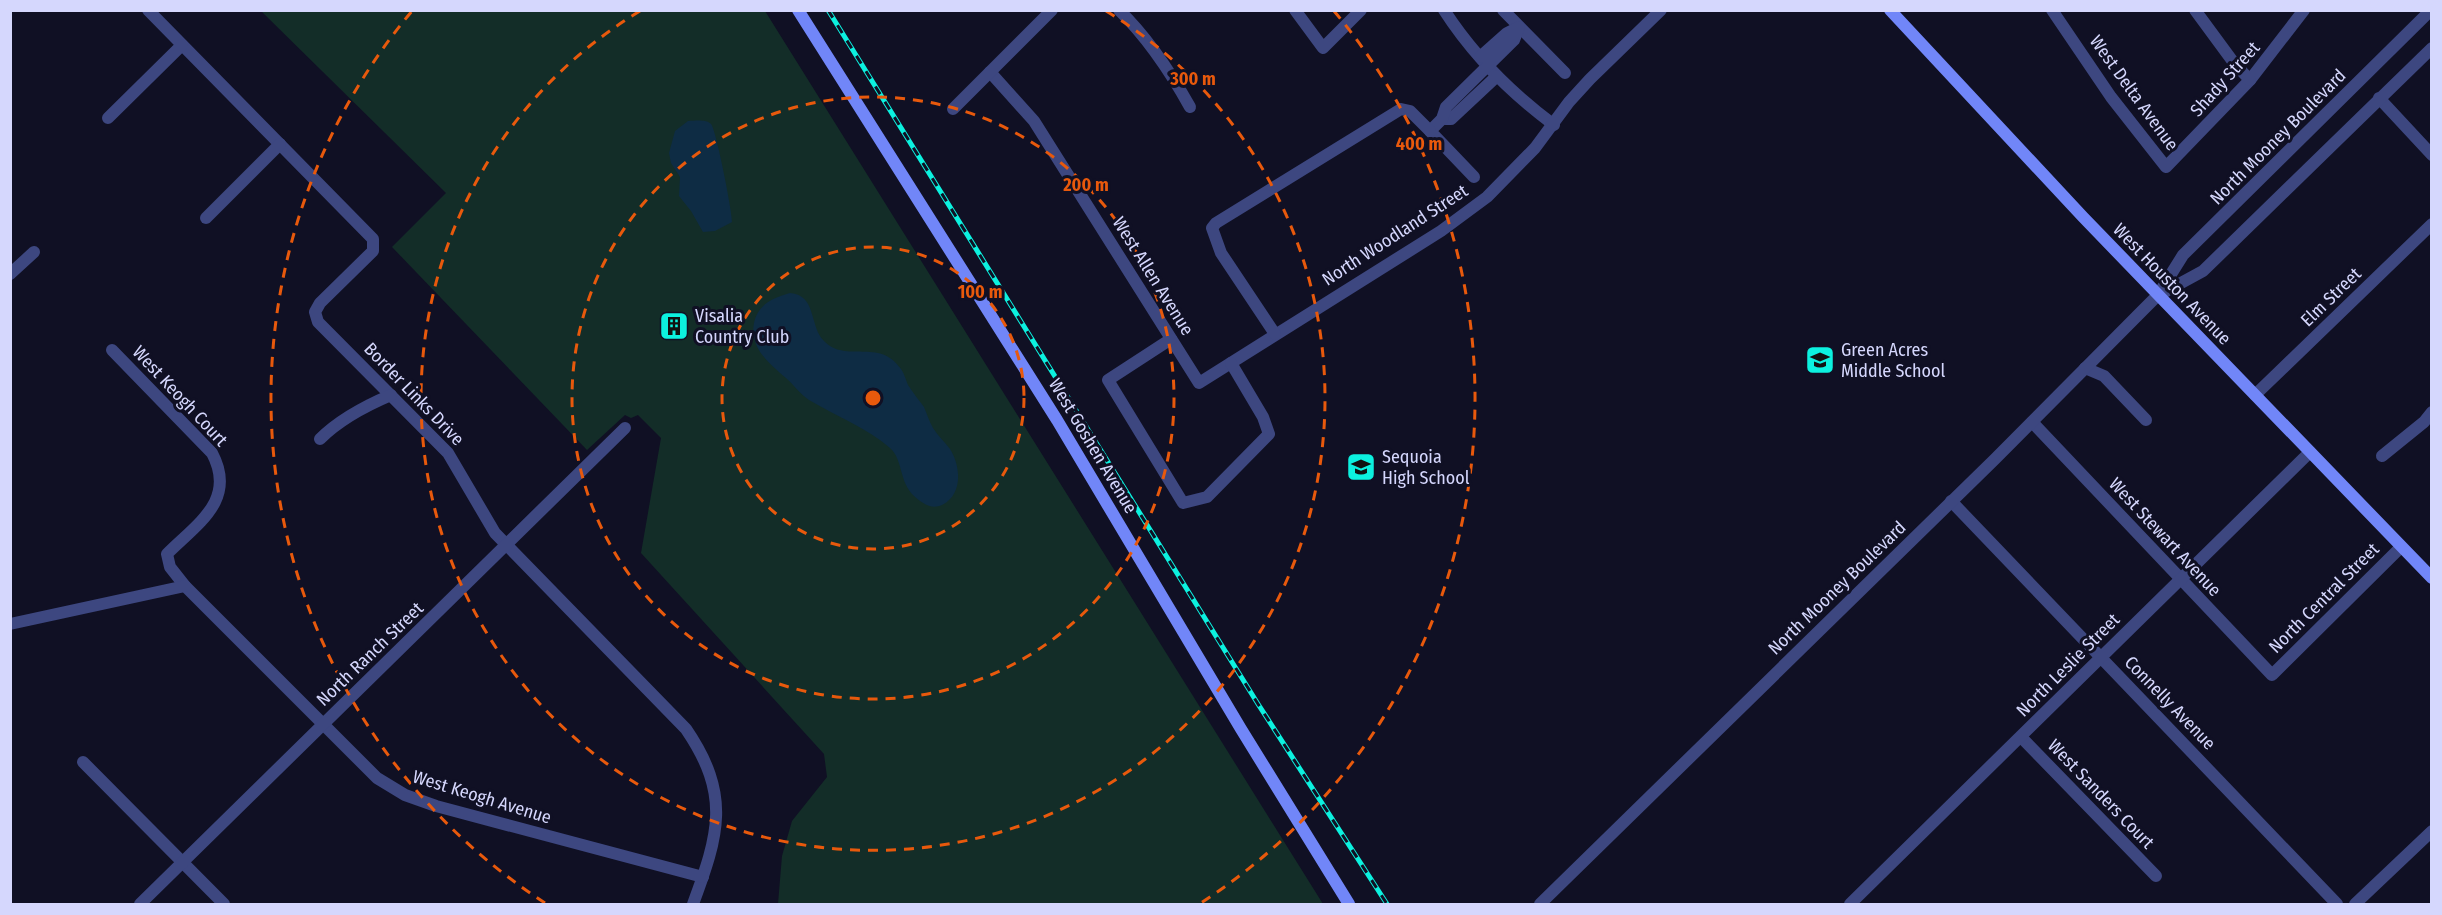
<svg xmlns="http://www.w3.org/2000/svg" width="2442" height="915" font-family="'Fira Sans Condensed',sans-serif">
	<rect width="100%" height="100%" fill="#101024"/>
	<!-- green -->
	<path fill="#132d28" d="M261,11H765L1323,904H778L782,856L792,821L827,777L824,754L641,553L661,438L638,415L631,418L625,415L587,450L392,247L446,193Z"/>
	<!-- water -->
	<g fill="#0e2c44">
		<path d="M688,121C695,121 706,119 711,124C716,129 733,215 732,222L715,231L703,232L691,211L679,196L680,177L671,163L669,153L675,131Z"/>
		<path d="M790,293C817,295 809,326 824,341C846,364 879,337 901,369C904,373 906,380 908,385C913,393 919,400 924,407C927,414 929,421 933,428C938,436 945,442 950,449C961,466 963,495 942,505C931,510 922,503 914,496C899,482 903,459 890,448C867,428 836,416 809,400C800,394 794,385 786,378C770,364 749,348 754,323C758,304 773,298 790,293Z"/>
	</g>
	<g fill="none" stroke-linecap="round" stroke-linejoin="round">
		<!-- minor -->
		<g stroke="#3d4780" stroke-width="12">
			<path d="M148,10L373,239V251L320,303L315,312L318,322L448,453L495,533L686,729C731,795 719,834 693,904"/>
			<path d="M1119,10C1148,38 1171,73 1190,107"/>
			<path d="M1295,10L1323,48L1361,10"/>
			<path d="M1444,10C1473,55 1511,93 1554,125"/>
			<path d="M1503,10L1565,73"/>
			<path d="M2052,10L2111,97L2166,167L2250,80L2304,10"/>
			<path d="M2195,10L2234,63L2250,80"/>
			<path d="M990,72L1034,121L1199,383L1441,231L1487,197L1535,148L1569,102L1590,79L1661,10"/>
			<path d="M2379,98L2432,155"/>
			<path d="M953,109L1052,10"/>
			<path d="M108,118L182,45"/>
			<path d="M1442,119H1451L1497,76"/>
			<path d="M1474,177L1430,131L1442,119L1446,107L1514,40L1519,27L1507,33L1480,57"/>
			<path d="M206,218L280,144"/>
			<path d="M10,274L34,252"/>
			<path d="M1275,334L1221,253L1212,228L1216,223L1401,109L1410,111L1430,131"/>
			<path d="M1171,339L1108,380L1183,503L1207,497L1269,434L1263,417L1231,363"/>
			<path d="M112,350L212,453C237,500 198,523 167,554L170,567L185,586L377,778L405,795L436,806L703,877"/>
			<path d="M2085,368L2104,376L2146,420"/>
			<path d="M2255,395L2432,224"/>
			<path d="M2032,422L2272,675L2401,547"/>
			<path d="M320,439C340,419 365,406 391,395"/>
			<path d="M2382,456L2424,422L2432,412"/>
			<path d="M1951,501L2337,904"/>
			<path d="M10,624L185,586"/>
			<path d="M2021,737L2156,876"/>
			<path d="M83,762L224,904"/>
			<path d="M140,904L625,428"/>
			<path d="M1850,904L2310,452"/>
			<path d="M2355,904L2432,831"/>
		</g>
		<!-- tertiary -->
		<g stroke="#3d4780" stroke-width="12">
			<path d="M2159,295L2203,271L2432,48"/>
			<path d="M1540,904L1995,459L2142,311L2158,295L2183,255L2431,10"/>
		</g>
		<!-- secondary -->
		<g stroke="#7186f8" stroke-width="12">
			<path d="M798,10L1057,420L1241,729L1349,904"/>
			<path d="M1890,10L2083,217L2432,578"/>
		</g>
		<!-- rail casing -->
		<g stroke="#0cf1df" stroke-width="5">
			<path id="rail" d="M828,10L1258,704L1387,904"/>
		</g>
		<!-- rail -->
		<use href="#rail" stroke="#101024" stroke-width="3" stroke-dasharray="9" stroke-linecap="butt"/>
	</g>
	<!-- distance rings -->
	<g fill="none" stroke="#e8590c" stroke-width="3" stroke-dasharray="10 8">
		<circle cx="873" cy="398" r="151"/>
		<circle cx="873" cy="398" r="301"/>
		<path d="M1106 11A452 452 0 1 1 640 11"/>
		<path d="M545 903A602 602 0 0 1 412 11M1334 11A602 602 0 0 1 1201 903"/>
	</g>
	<!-- icons -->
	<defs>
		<g id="building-square" transform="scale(1.5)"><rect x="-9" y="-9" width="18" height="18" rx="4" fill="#0cf1df" stroke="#101024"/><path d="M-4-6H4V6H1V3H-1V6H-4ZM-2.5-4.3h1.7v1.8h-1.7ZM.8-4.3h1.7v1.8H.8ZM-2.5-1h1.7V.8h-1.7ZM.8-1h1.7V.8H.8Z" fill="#111"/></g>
		<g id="school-square" transform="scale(1.5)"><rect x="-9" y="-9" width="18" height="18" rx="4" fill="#0cf1df" stroke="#101024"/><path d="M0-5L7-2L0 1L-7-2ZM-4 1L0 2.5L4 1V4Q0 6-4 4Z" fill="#111"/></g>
	</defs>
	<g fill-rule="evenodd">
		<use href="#building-square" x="674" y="326"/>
		<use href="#school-square" x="1820" y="360"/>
		<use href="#school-square" x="1361" y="467"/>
	</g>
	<g text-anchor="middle" stroke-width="6" stroke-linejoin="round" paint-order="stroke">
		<!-- street labels -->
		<g font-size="18" fill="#d5d7fd" stroke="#101024">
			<text transform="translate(2225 79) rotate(-48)" y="6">Shady Street</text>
			<text transform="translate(2134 93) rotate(54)" y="6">West Delta Avenue</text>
			<text transform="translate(2278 137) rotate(-45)" y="6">North Mooney Boulevard</text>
			<text transform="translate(1395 235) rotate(-33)" y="6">North Woodland Street</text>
			<text transform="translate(1153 276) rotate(58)" y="6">West Allen Avenue</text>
			<text transform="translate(2172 284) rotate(46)" y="6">West Houston Avenue</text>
			<text transform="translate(2331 297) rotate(-44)" y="6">Elm Street</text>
			<text transform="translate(414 394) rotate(46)" y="6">Border Links Drive</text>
			<text transform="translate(180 396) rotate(47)" y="6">West Keogh Court</text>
			<text transform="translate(1093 446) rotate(59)" y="6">West Goshen Avenue</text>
			<text transform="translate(2165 537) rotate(47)" y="6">West Stewart Avenue</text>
			<text transform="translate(1837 588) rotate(-44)" y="6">North Mooney Boulevard</text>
			<text transform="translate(2324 598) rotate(-45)" y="6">North Central Street</text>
			<text transform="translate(370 654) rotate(-44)" y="6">North Ranch Street</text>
			<text transform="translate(2068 665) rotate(-45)" y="6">North Leslie Street</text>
			<text transform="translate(2170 703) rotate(46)" y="6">Connelly Avenue</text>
			<text transform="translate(2101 794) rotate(46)" y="6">West Sanders Court</text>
			<text transform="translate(482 797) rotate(17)" y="6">West Keogh Avenue</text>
		</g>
		<!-- poi labels -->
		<g font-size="18" fill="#d5d7fd" stroke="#101024" text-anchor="start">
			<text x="695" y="322">Visalia<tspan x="695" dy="21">Country Club</tspan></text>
			<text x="1841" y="356">Green Acres<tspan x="1841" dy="21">Middle School</tspan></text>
			<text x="1382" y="463">Sequoia<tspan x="1382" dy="21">High School</tspan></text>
		</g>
	</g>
	<circle cx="873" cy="398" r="9" fill="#e8590c" stroke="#101024" stroke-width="3"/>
	<g font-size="18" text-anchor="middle" font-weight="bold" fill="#e8590c" stroke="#101024" stroke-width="6" stroke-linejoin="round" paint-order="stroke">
		<text x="1193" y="85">300 m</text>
		<text x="1419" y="150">400 m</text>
		<text x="1086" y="191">200 m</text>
		<text x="980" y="298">100 m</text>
	</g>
	<!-- border -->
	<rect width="2442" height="915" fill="none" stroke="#d5d7fd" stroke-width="24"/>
</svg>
